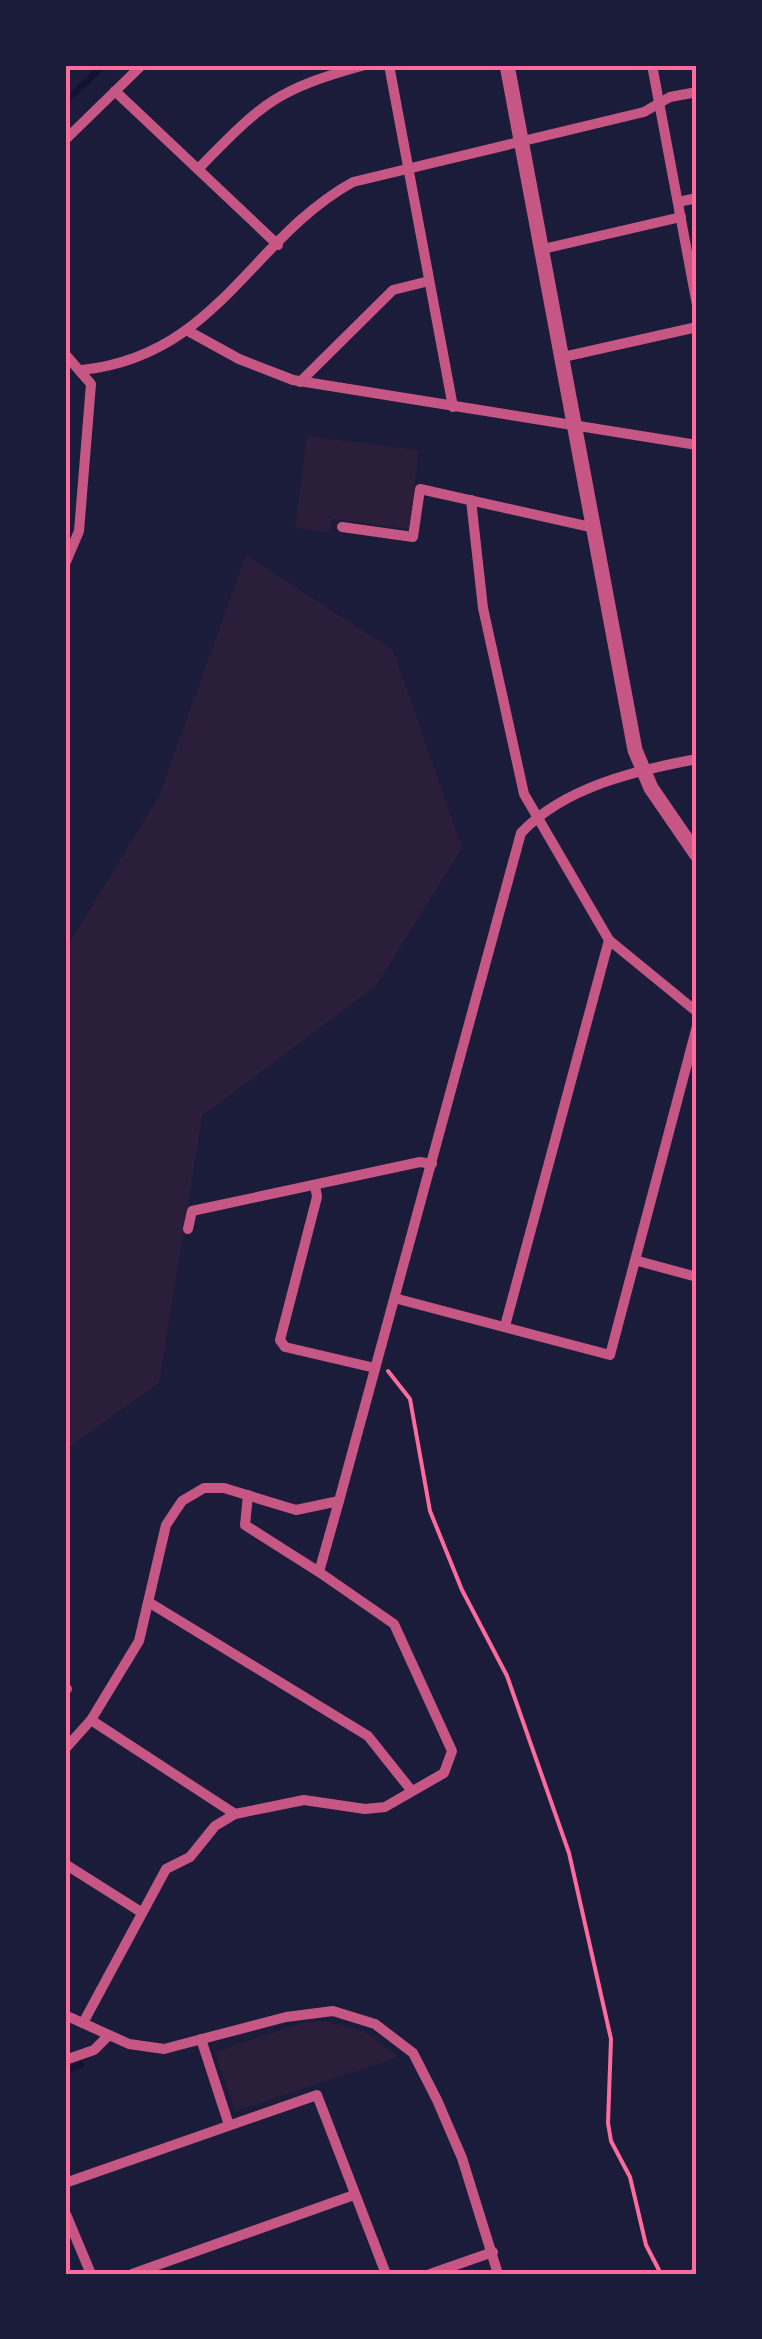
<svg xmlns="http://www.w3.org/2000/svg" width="762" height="2339" font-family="'Golos Text',sans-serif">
	<rect width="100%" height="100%" fill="#1b1b3a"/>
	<!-- green -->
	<g fill="#2a1e3b">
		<path d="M307,436L419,450L409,529L332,519L330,532L295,528Z"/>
		<path d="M246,555L393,650L462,848L376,986L202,1116L159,1383L65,1450V950L159,796Z"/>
		<path d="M325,2021L364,2031L399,2057L235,2111L215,2052L305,2022Z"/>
	</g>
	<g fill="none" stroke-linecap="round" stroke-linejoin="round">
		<!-- stream -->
		<g stroke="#12122b" stroke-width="6">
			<path d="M65,102L104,65"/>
			<path d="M65,2071L81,2065"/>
		</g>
		<!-- path -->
		<g stroke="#ff6b9d" stroke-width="4">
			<path d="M388,1371L410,1399L430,1511L462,1590L507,1676L569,1853L611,2039L608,2123L611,2141L630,2177L646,2245L661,2274"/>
			<path d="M687,2274L697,2269"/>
		</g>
		<!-- minor -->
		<g stroke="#c65784" stroke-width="10">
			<path d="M389,65L453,407"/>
			<path d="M652,65L697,305"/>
			<path d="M115,91L278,245"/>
			<path d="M65,140L142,65"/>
			<path d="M198,169C263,103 274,90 365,65"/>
			<path d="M678,202L697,198"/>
			<path d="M543,249L681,217"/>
			<path d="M190,332L239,359L293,380L697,445"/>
			<path d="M65,354L91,384L79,531L65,564"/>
			<path d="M563,357L697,327"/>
			<path d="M82,370C217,356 250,239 353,182L644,112L670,97L697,92"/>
			<path d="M300,382L393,290L429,281"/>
			<path d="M471,500L483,608L524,794L609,940L697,1012"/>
			<path d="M342,527L413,537L420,489L595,528"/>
			<path d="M315,1185L317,1197L280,1340L285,1347L375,1368"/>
			<path d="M188,1229L192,1211L420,1162L432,1164"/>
			<path d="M638,1261L697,1277"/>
			<path d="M398,1299L610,1355L697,1026"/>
			<path d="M505,1326L609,940"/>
			<path d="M248,1495L245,1525L319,1572"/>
			<path d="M150,1603L368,1736L411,1790"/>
			<path d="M65,1686L67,1689"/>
			<path d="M91,1720L235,1814"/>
			<path d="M65,1749L91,1720L139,1641L166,1525L182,1501L204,1488H224L296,1510L339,1501L521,833C564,787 637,770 697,759"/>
			<path d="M65,1864L141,1912"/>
			<path d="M65,2015L129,2044L164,2049L286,2017L333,2011L375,2024L413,2053L437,2100L462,2158L498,2274"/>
			<path d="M83,2023L166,1869L190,1857L215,1826L235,1814L304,1800L365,1809L385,1807L444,1773L452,1751L394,1624L319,1572L339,1501"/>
			<path d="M201,2039L229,2125"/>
			<path d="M65,2060L94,2050L108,2036"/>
			<path d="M65,2183L317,2095L386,2274"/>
			<path d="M65,2212L91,2274"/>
			<path d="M132,2274L354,2195"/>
			<path d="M430,2274L493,2252"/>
		</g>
		<!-- tertiary -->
		<path stroke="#c65784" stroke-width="15" d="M507,65L635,750L651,788L697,855"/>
	</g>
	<!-- border -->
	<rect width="762" height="2339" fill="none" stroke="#1b1b3a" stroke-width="135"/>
	<rect x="68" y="68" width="626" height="2204" fill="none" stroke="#ff6b9d" stroke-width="4"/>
</svg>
